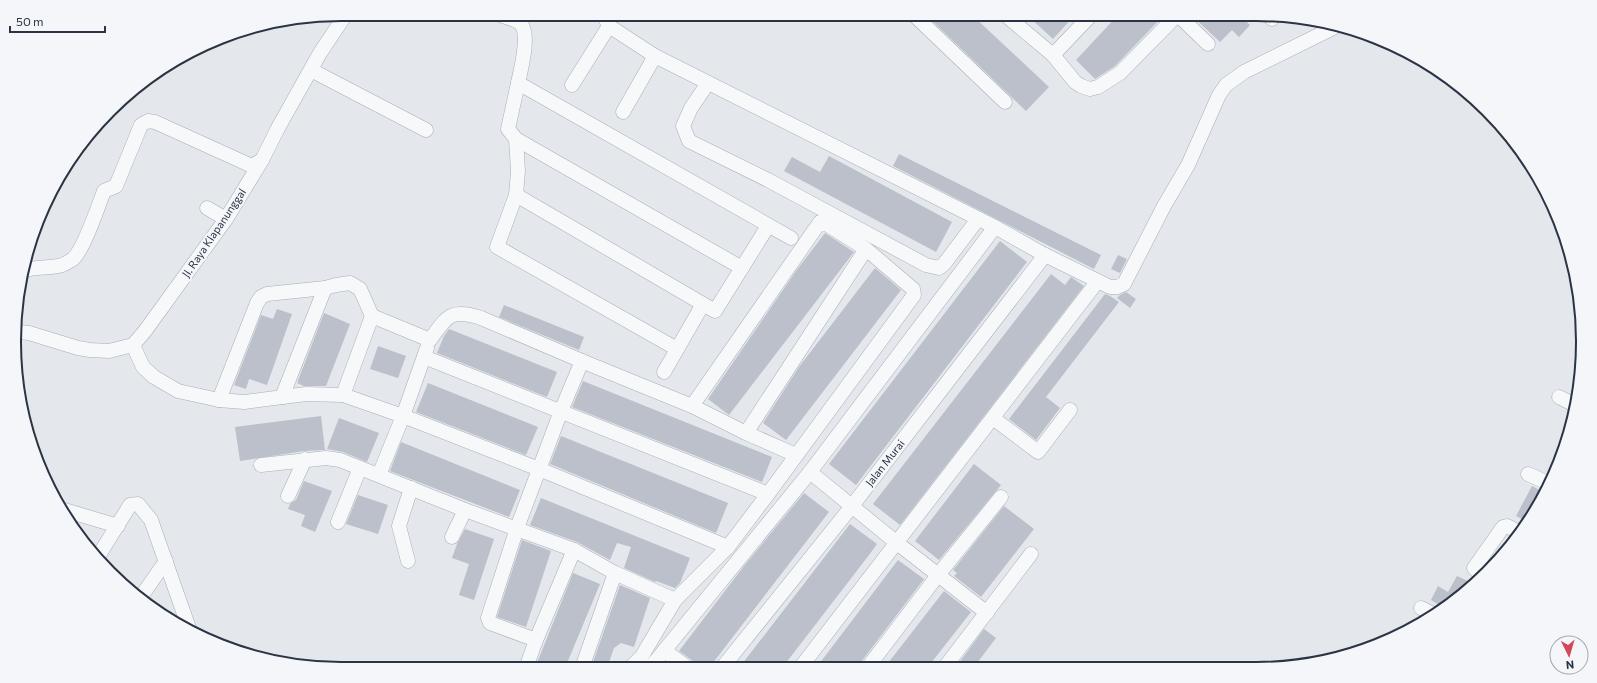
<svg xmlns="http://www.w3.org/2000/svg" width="1597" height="683" font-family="Commissioner,sans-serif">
	<rect width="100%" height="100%" fill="#e4e7ec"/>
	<!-- building -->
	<g fill="#bbc0ca">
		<path d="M925,14H971L1049,87L1026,111Z"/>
		<path d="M1026,14H1076L1053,39Z"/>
		<path d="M1119,14H1165L1115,66L1095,79L1076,60Z"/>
		<path d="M1190,14H1238L1250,25L1239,37L1232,30L1220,42Z"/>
		<path d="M899,154L1101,255L1094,269L893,166Z"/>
		<path d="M829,156L952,222L936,252L784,171L792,157L820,172Z"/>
		<path d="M825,233L854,252L729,415L708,399L796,271Z"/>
		<path d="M1000,241L1027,262L856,485L829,464Z"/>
		<path d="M1118,255L1127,259L1120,273L1111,269Z"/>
		<path d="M875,268L901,290L786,440L763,423L799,367Z"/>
		<path d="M1051,274L1065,285L1071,277L1084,286L900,525L873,504Z"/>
		<path d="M1126,292L1136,299L1130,308L1117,298L1120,295Z"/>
		<path d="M1105,294L1110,296L1119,302L1046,397L1060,408L1036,440L1009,419Z"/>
		<path d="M504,305L584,337L579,350L499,317Z"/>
		<path d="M277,309L292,314L267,385L249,379L246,389L234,385L261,315L273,319Z"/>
		<path d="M324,313L350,324L326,386H304L297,383Z"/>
		<path d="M449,329L557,372L547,397L437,353L444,336Z"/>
		<path d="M378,346L406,356L398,378L370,369Z"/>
		<path d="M583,381L772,457L762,482L572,407Z"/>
		<path d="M428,383L538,427L526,455L416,412Z"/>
		<path d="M321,416L325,450L304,451L240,461L235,427Z"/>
		<path d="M339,418L379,433L367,462L343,452L327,449Z"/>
		<path d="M561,436L728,503L716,533L550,464Z"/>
		<path d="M401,442L520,490L509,517L390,471Z"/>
		<path d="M974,464L1001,485L939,560L915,541Z"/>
		<path d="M304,481L332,491L315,532L301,526L305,515L288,509L290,504L296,500Z"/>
		<path d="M1532,486L1543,492L1528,522L1516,516Z"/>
		<path d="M804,493L829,512L709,668H696L693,661L679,651L744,566Z"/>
		<path d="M358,495L388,505L378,534L346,524Z"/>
		<path d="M541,498L690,558L680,583L675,588L656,581L655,582L624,568L631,547L617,543L610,560L577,542L530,525Z"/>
		<path d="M1004,506L1034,529L981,597L954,576L957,573L953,570Z"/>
		<path d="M850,524L877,544L869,555L782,668H739Z"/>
		<path d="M465,529L494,539L474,600L459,595L469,564L452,558L457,544Z"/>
		<path d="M522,540L551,551L526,627L497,617Z"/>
		<path d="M898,560L924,579L861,662L860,666L859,667L816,668Z"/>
		<path d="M573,573L600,584L565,668H550L537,663Z"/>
		<path d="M1457,576L1472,583L1455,601L1444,608L1431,600L1438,586L1448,592Z"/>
		<path d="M620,585L650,598L634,647L621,643L614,648L607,668H591Z"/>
		<path d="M944,591L971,612L942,649L928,667H885Z"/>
		<path d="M984,629L996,638L974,667H956Z"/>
	</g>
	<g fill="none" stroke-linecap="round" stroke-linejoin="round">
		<!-- minor casing -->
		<g stroke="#a9aeb7" stroke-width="15">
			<g id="minor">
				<path d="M498,14C504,17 516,19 521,24C530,35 521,69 518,83L791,238"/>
				<path d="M603,14L609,26L655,56L995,227L1045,255L1110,287H1117L1124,284L1164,206L1188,165L1219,95L1226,85L1244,72L1335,27"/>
				<path d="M913,14L1005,102"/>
				<path d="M1004,14L1053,55L1075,82L1081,86L1090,89L1098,87L1120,73L1178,14"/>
				<path d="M1178,15L1208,44"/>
				<path d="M1269,16L1272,19"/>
				<path d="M1053,55L1092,14"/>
				<path d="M311,70L426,130"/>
				<path d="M518,83L508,129L516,139L518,171L516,195L497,247L677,349"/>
				<path d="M708,83L691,108L683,126L689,141L768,180L926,265L939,268L944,264L978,219"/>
				<path d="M572,85L609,26"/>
				<path d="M623,112L655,56"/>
				<path d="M516,139L742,268"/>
				<path d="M516,195L715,311L768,226"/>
				<path d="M207,208L226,219"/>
				<path d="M23,271C36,266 49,269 62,265C65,264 70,261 73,259C84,249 98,207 104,191L116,186L141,125L148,121L155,122L252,166L262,160"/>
				<path d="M19,332L29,333L78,348L90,350L109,351L133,345L145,331L226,219L262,160L278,128L320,53L346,14"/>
				<path d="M133,345L143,367L154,377L178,391L219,400L244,402L306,394L343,395L403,416L539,469L728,547"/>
				<path d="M424,357L768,494"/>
				<path d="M664,372L703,304"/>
				<path d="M343,395L372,316"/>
				<path d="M282,397L325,288"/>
				<path d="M1559,397L1575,405"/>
				<path d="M219,400L257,303L261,297L267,294L325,288L336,285L350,283L360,289L372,316L430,340C447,316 451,308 481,318L589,364L692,406L746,433L796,455"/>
				<path d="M993,418L1038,452L1070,410"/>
				<path d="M746,433L866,249"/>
				<path d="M261,465L326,458L340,460L465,510L574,550L615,573L675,600L728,547L768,494L914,295L913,289L866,249L823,222H820L692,406"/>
				<path d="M810,472L897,543L987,613"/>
				<path d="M1528,474L1548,483"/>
				<path d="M379,475L403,416L427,348"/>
				<path d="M288,496L305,459"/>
				<path d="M61,509L118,526"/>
				<path d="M338,522L360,468"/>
				<path d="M452,537L465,510"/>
				<path d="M99,555L130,505L138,504L151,520L190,631"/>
				<path d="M408,561L399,526L411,488"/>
				<path d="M1480,574L1474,568L1503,527L1507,526L1519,532"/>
				<path d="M140,598L166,561"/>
				<path d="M1421,608L1433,614"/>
				<path d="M536,640L490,623L488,618L517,528L561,411L582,361"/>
				<path d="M665,651L688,668"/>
				<path d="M868,667L938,575L1001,497"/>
				<path d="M945,667L1031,554"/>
				<path d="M526,668L536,640L574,550"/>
				<path d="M582,668L615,573"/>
				<path d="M630,668L642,656L675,600"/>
				<path d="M650,668L810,472L995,227"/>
				<path d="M722,668L852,506L1045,255"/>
				<path d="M800,668L1097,282"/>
			</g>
		</g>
		<!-- minor -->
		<use href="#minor" stroke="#f7f8fa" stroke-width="14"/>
	</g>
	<g text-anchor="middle" stroke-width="4" stroke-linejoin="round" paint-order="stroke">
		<!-- street labels -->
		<g font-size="11" fill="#2b3445" stroke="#f4f6f9">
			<text transform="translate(214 233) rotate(-56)" y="4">Jl. Raya Klapanunggal</text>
			<text transform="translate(885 463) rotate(-52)" y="4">Jalan Murai</text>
		</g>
	</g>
	<!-- crop -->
	<path d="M0 0H1597V683H0ZM341 21H1256A320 320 0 0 1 1576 341V342A320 320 0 0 1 1256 662H341A320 320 0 0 1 21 342V341A320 320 0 0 1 341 21Z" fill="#f4f6f9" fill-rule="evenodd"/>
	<path fill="none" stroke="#2b3445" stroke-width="2" d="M341 21H1256A320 320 0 0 1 1576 341V342A320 320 0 0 1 1256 662H341A320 320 0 0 1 21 342V341A320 320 0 0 1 341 21Z"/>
	<!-- north arrow -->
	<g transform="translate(1569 655) rotate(175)"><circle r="19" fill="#f4f6f9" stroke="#a4a8b1"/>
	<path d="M0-3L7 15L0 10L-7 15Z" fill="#d1495b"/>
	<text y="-6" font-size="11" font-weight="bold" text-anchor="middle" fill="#2b3445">N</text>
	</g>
	<!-- scale -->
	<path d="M10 26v6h95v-6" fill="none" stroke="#2b3445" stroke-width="2"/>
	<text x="16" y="26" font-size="12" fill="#2b3445" stroke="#f4f6f9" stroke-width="3" paint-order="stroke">50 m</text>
</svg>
